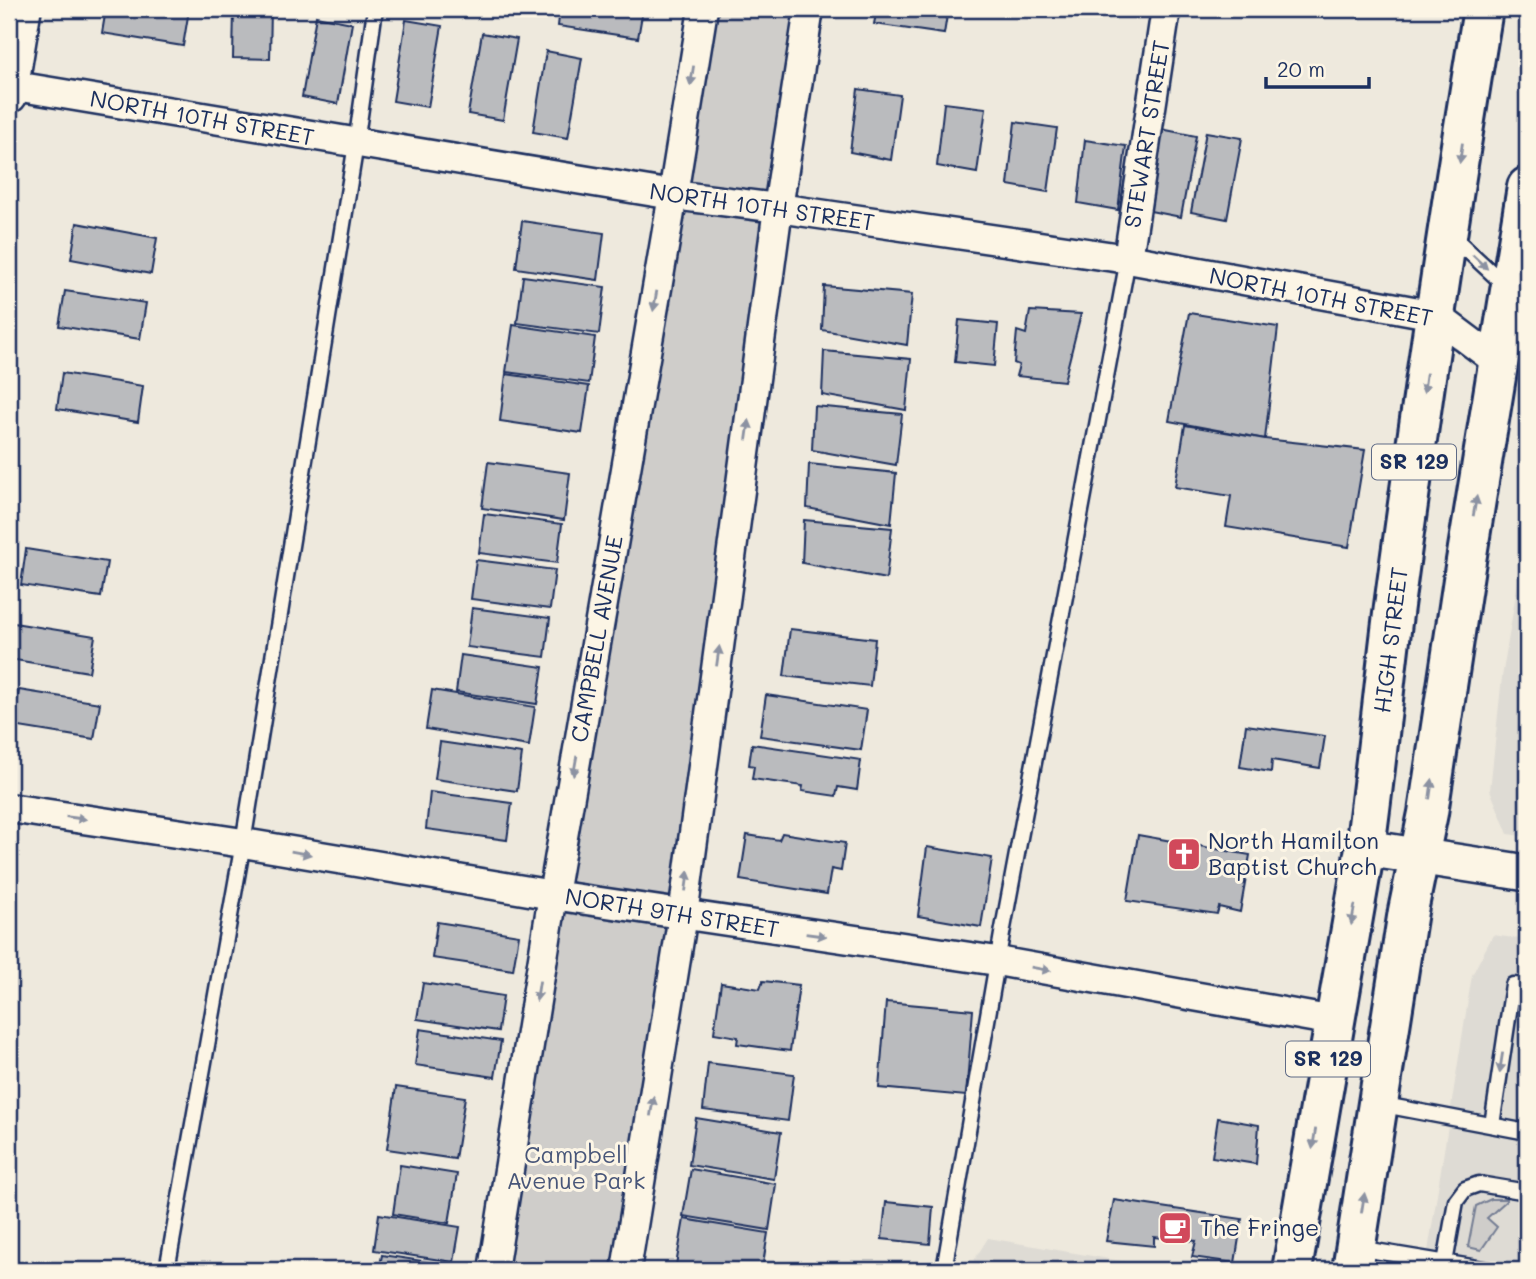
<svg xmlns="http://www.w3.org/2000/svg" width="1536" height="1279" font-family="Mali,sans-serif">
	<rect width="100%" height="100%" fill="#eee9dd"/>
	<filter id="ink" filterUnits="userSpaceOnUse"><feTurbulence type="fractalNoise" baseFrequency=".0143" numOctaves="2"/><feDisplacementMap in="SourceGraphic" scale="14" xChannelSelector="R" yChannelSelector="G"/><feConvolveMatrix kernelMatrix="1 2 1 2 8 2 1 2 1" color-interpolation-filters="sRGB"/></filter>
	<g filter="url(#ink)">
		<!-- built -->
		<g fill="#dedbd4">
			<path d="M1527,527V837L1508,834L1490,790L1502,677Z"/>
			<path d="M1493,935L1527,940V1270H1425L1472,975Z"/>
			<path d="M988,1238L1173,1270H968Z"/>
		</g>
		<!-- green -->
		<g fill="#cfcdca" stroke="#757e94" stroke-width="2">
			<path d="M703,9H809L626,1270H493Z"/>
			<path d="M1491,1199H1506V1201L1487,1218L1497,1227L1481,1250L1468,1247L1476,1206Z"/>
		</g>
		<!-- building -->
		<g fill="#babbbe" stroke="#1b2f5e" stroke-width="2">
			<path d="M106,9L189,10L183,46L102,33Z"/>
			<path d="M234,9H271L270,59L233,58Z"/>
			<path d="M560,9H643L638,38L558,26Z"/>
			<path d="M877,9H948L944,34L874,24Z"/>
			<path d="M316,16L352,23L338,104L302,97Z"/>
			<path d="M406,20L442,26L428,107L393,101Z"/>
			<path d="M482,33L517,39L503,120L468,114Z"/>
			<path d="M546,51L582,58L568,138L533,132Z"/>
			<path d="M858,89L900,95L891,160L850,152Z"/>
			<path d="M944,103L986,108L977,173L937,166Z"/>
			<path d="M1015,122L1057,128L1048,192L1008,185Z"/>
			<path d="M1161,129L1196,136L1181,217L1145,210Z"/>
			<path d="M1206,132L1242,138L1227,219L1191,212Z"/>
			<path d="M1085,140L1126,146L1118,210L1078,203Z"/>
			<path d="M522,221L604,233L598,280L516,268Z"/>
			<path d="M77,223L157,238L151,274L71,259Z"/>
			<path d="M523,276L605,287L599,334L517,323Z"/>
			<path d="M824,286L912,294L907,345L822,330Z"/>
			<path d="M65,291L146,303L140,339L59,326Z"/>
			<path d="M1030,311L1081,314L1064,381L1016,376L1019,365L1014,363L1017,331L1026,334Z"/>
			<path d="M1189,313L1278,327L1265,439L1169,421Z"/>
			<path d="M959,320L998,324L994,366L955,362Z"/>
			<path d="M513,325L595,337L589,383L506,372Z"/>
			<path d="M824,351L911,359L906,410L822,395Z"/>
			<path d="M62,373L143,386L138,422L57,409Z"/>
			<path d="M506,374L589,386L582,433L500,421Z"/>
			<path d="M814,406L902,414L896,465L812,450Z"/>
			<path d="M1185,425L1265,439L1365,450L1349,547L1226,527L1231,496L1175,487Z"/>
			<path d="M488,462L570,473L564,520L482,508Z"/>
			<path d="M809,464L896,473L891,524L807,508Z"/>
			<path d="M484,514L562,524L557,563L479,553Z"/>
			<path d="M804,520L892,528L886,579L802,563Z"/>
			<path d="M26,549L107,562L101,597L21,585Z"/>
			<path d="M476,560L555,570L550,609L471,599Z"/>
			<path d="M472,608L550,618L545,657L467,647Z"/>
			<path d="M14,623L95,636L89,672L9,659Z"/>
			<path d="M790,629L875,639L870,686L784,676Z"/>
			<path d="M461,655L543,667L537,704L456,692Z"/>
			<path d="M19,690L100,703L94,739L13,726Z"/>
			<path d="M432,690L535,707L529,746L426,729Z"/>
			<path d="M766,695L867,710L861,750L760,736Z"/>
			<path d="M1246,725L1325,736L1320,768L1272,760L1271,772L1240,767Z"/>
			<path d="M440,742L522,754L517,791L435,779Z"/>
			<path d="M752,744L861,760L857,790L838,787L836,796L802,791L803,786L752,779L754,766L749,765Z"/>
			<path d="M430,792L512,803L507,840L426,829Z"/>
			<path d="M782,833L845,843L841,871L831,869L827,894L740,880L747,835L779,840Z"/>
			<path d="M1138,835L1250,855L1240,912L1219,907L1217,914L1127,901Z"/>
			<path d="M927,847L992,858L981,927L918,916Z"/>
			<path d="M437,922L519,935L513,970L432,958Z"/>
			<path d="M763,981L799,985L790,1051L737,1044L738,1037L714,1033L721,983L760,989Z"/>
			<path d="M423,983L503,996L498,1031L417,1019Z"/>
			<path d="M886,1002L973,1010L966,1096L879,1088Z"/>
			<path d="M420,1029L501,1041L495,1077L415,1065Z"/>
			<path d="M1527,1032V1079L1520,1078Z"/>
			<path d="M708,1063L794,1074L788,1121L703,1110Z"/>
			<path d="M396,1087L465,1097L455,1159L387,1149Z"/>
			<path d="M696,1118L781,1132L774,1179L689,1165Z"/>
			<path d="M1218,1118L1259,1125L1256,1164L1212,1157Z"/>
			<path d="M400,1165L457,1174L449,1223L393,1214Z"/>
			<path d="M691,1169L776,1184L769,1230L683,1216Z"/>
			<path d="M1114,1200L1242,1219L1235,1263L1192,1257L1196,1241L1154,1237V1246L1106,1241Z"/>
			<path d="M886,1202L933,1207L930,1244L882,1239Z"/>
			<path d="M379,1214L460,1227L454,1262L374,1250Z"/>
			<path d="M684,1219L768,1233L762,1270H704L676,1265Z"/>
			<path d="M382,1255L463,1267L462,1270H379Z"/>
		</g>
		<g fill="none" stroke-linecap="round" stroke-linejoin="round">
			<!-- service casing -->
			<g stroke="#1b2f5e" stroke-width="19">
				<g id="service">
					<path d="M1452,236L1507,287"/>
					<path d="M1379,1104L1527,1132"/>
					<path d="M1492,1125L1513,985L1527,986"/>
					<path d="M1357,1248L1490,1270"/>
					<path d="M1445,1263L1456,1201L1465,1189L1479,1184L1527,1192"/>
					<path d="M167,1270L243,843L356,144L375,9"/>
					<path d="M944,1270L1002,934L1128,259"/>
				</g>
			</g>
			<!-- minor casing -->
			<g stroke="#1b2f5e" stroke-width="33">
				<g id="minor">
					<path d="M9,85L673,195L778,208L1128,259L1435,315L1499,363"/>
					<path d="M1128,259L1166,9"/>
					<path d="M9,808L243,843L553,895L997,961L1334,1021"/>
					<path d="M493,1270L553,895L673,195L703,9"/>
					<path d="M626,1270L683,915L778,208L809,9"/>
				</g>
			</g>
			<!-- tertiary casing -->
			<g stroke="#1b2f5e" stroke-width="40">
				<g id="tertiary">
					<path d="M9,95L23,9"/>
					<path d="M1365,848L1527,873"/>
				</g>
			</g>
			<!-- trunk casing -->
			<g stroke="#1b2f5e" stroke-width="44">
				<g id="trunk">
					<path d="M1292,1270L1365,848C1376,767 1384,686 1394,606C1421,406 1450,207 1483,9"/>
					<path d="M1352,1270L1408,911L1428,813L1464,573L1527,187"/>
				</g>
			</g>
			<!-- service -->
			<use href="#service" stroke="#fcf5e5" stroke-width="14"/>
			<!-- minor -->
			<use href="#minor" stroke="#fcf5e5" stroke-width="28"/>
			<!-- tertiary -->
			<use href="#tertiary" stroke="#fcf5e5" stroke-width="35"/>
			<!-- trunk -->
			<use href="#trunk" stroke="#fcf5e5" stroke-width="38"/>
		</g>
		<!-- one-way arrows -->
		<defs><path id="oneway-solid" d="M-6-.8H1V-3.2L6.5 0L1 3.2V.8H-6Z" transform="scale(1.75)"/></defs>
		<g fill="#8c92a2">
			<use href="#oneway-solid" transform="translate(692 76) rotate(99)"/>
			<use href="#oneway-solid" transform="translate(1461 153) rotate(98)"/>
			<use href="#oneway-solid" transform="translate(1480 262) rotate(43)"/>
			<use href="#oneway-solid" transform="translate(655 301) rotate(100)"/>
			<use href="#oneway-solid" transform="translate(1425 383) rotate(98)"/>
			<use href="#oneway-solid" transform="translate(748 430) rotate(-82)"/>
			<use href="#oneway-solid" transform="translate(1475 506) rotate(-80)"/>
			<use href="#oneway-solid" transform="translate(718 656) rotate(-82)"/>
			<use href="#oneway-solid" transform="translate(575 766) rotate(100)"/>
			<use href="#oneway-solid" transform="translate(1431 789) rotate(-82)"/>
			<use href="#oneway-solid" transform="translate(76 818) rotate(8)"/>
			<use href="#oneway-solid" transform="translate(301 853) rotate(10)"/>
			<use href="#oneway-solid" transform="translate(687 881) rotate(-82)"/>
			<use href="#oneway-solid" transform="translate(1353 915) rotate(100)"/>
			<use href="#oneway-solid" transform="translate(816 935) rotate(8)"/>
			<use href="#oneway-solid" transform="translate(1041 969) rotate(10)"/>
			<use href="#oneway-solid" transform="translate(538 991) rotate(99)"/>
			<use href="#oneway-solid" transform="translate(1501 1063) rotate(99)"/>
			<use href="#oneway-solid" transform="translate(652 1106) rotate(-81)"/>
			<use href="#oneway-solid" transform="translate(1314 1139) rotate(99)"/>
			<use href="#oneway-solid" transform="translate(1363 1203) rotate(-81)"/>
		</g>
	</g>
	<!-- icons -->
	<defs>
		<g id="church-square" transform="scale(1.75)"><rect x="-9" y="-9" width="18" height="18" rx="4" fill="#d1495b" stroke="#fcf5e5"/><path d="M-1.2-6h2.4v3.5h3.3v2.4h-3.3V6h-2.4V-.1h-3.3v-2.4h3.3Z" fill="#fff"/></g>
		<g id="cafe-square" transform="scale(1.75)"><rect x="-9" y="-9" width="18" height="18" rx="4" fill="#d1495b" stroke="#fcf5e5"/><path d="M-5.5-4.5H6V0H3Q3 3.5 0 3.5H-2.5Q-5.5 3.5-5.5 0ZM3-3.2v2h1.7v-2ZM-6 4.5H4V6H-6Z" fill="#fff"/></g>
	</defs>
	<g fill-rule="evenodd">
		<use href="#church-square" x="1184" y="854"/>
		<use href="#cafe-square" x="1175" y="1228"/>
	</g>
	<g text-anchor="middle" stroke-width="6" stroke-linejoin="round" paint-order="stroke">
		<!-- shield labels -->
		<g fill="#fcf5e5" stroke="#5e6a86" stroke-width="2">
			<rect x="1372" y="444.5" width="84" height="35" rx="5"/>
			<rect x="1286" y="1041.5" width="84" height="35" rx="5"/>
		</g>
		<g font-size="21" font-weight="bold" fill="#1b2f5e">
			<text x="1414" y="469">SR 129</text>
			<text x="1328" y="1066">SR 129</text>
		</g>
		<!-- street labels -->
		<g font-size="23" fill="#1b2f5e" stroke="#fcf5e5">
			<text transform="translate(202 118) rotate(10)" y="8">NORTH 10TH STREET</text>
			<text transform="translate(1147 134) rotate(-81)" y="8">STEWART STREET</text>
			<text transform="translate(762 207) rotate(8)" y="8">NORTH 10TH STREET</text>
			<text transform="translate(1321 297) rotate(11)" y="8">NORTH 10TH STREET</text>
			<text transform="translate(597 639) rotate(-80)" y="8">CAMPBELL AVENUE</text>
			<text transform="translate(1391 640) rotate(-83)" y="8">HIGH STREET</text>
			<text transform="translate(672 913) rotate(9)" y="8">NORTH 9TH STREET</text>
		</g>
		<!-- poi labels -->
		<g font-size="23" fill="#1b2f5e" stroke="#fcf5e5" text-anchor="start">
			<text x="1208" y="849">North Hamilton<tspan x="1208" dy="26">Baptist Church</tspan></text>
			<text x="1200" y="1236">The Fringe</text>
		</g>
		<!-- park labels -->
		<g font-size="23" fill="#485679" stroke="#fcf5e5">
			<text x="576" y="1163">Campbell<tspan x="576" dy="26">Avenue Park</tspan></text>
		</g>
	</g>
	<!-- margin -->
	<rect width="1536" height="1279" fill="none" stroke="#fcf5e5" stroke-width="35"/>
	<rect x="18" y="18" width="1501" height="1244" fill="none" stroke="#1b2f5e" stroke-width="2.5" filter="url(#ink)"/>
	<!-- scale -->
	<path d="M1266 77v10h103v-10" fill="none" stroke="#1b2f5e" stroke-width="3.5"/>
	<text x="1277" y="77" font-size="21" fill="#1b2f5e" stroke="#fcf5e5" stroke-width="5" paint-order="stroke">20 m</text>
</svg>
